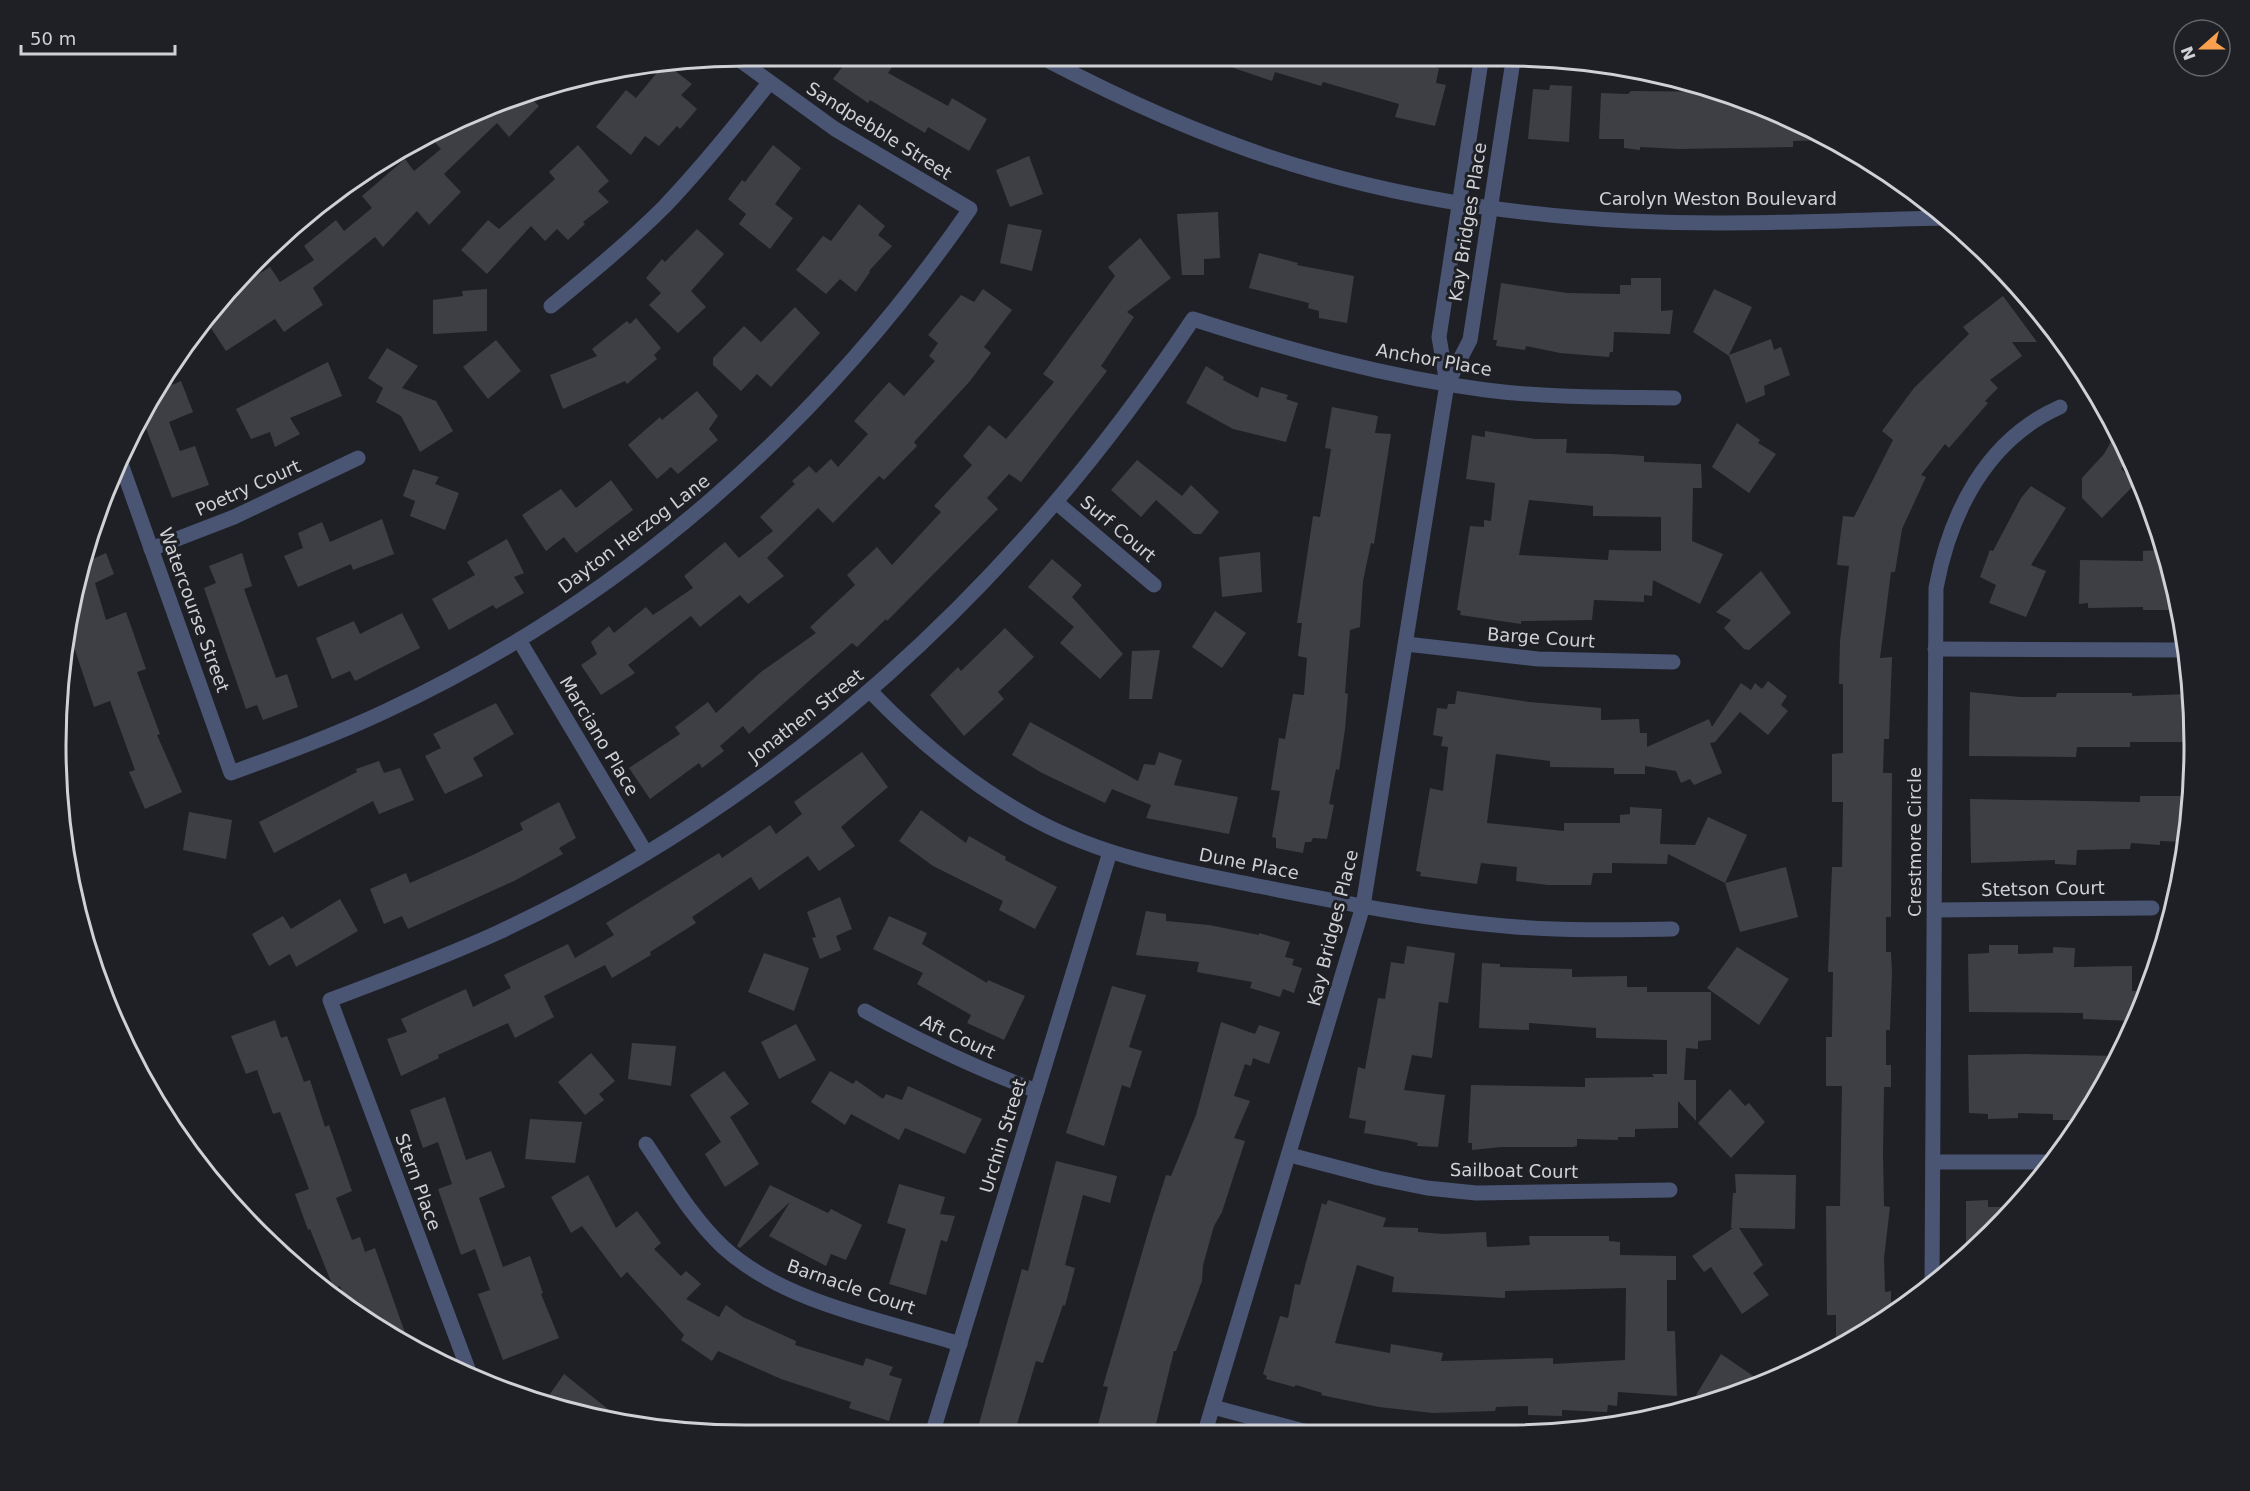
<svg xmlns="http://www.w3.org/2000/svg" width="2250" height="1491" font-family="'DejaVu Sans',sans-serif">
	<rect width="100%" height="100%" fill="#1e2025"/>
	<!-- building -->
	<g fill="#3d3f44" fill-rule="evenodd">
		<path d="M847,61H896L888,73L948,106L952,98L987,119L969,151L928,127L925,133L870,100L868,103L833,79Z"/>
		<path d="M1222,61H1410L1439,68L1436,83L1446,85L1435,126L1395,117L1399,104L1323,82L1321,86L1275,72L1272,81L1222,64Z"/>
		<path d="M665,63L692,84L681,95L697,109L680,129L677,126L659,146L645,136L631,155L596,127L626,90L636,98Z"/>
		<path d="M1550,85L1572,86L1569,142L1528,139L1533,89L1549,90Z"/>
		<path d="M1631,91L1727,92L1809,127L1830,140L1793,141V147L1678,149L1640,147V150L1624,148V139H1599L1601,93L1628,94Z"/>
		<path d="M524,92L539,106L509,137L497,123L444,174L461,192L429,225L417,211L383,247L375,237L313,288L323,305L284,332L275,319L226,351L207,322L225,310L220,302L230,292L270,267L280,282L314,260L304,246L336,220L344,231L372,208L362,196L405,159L414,171L441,149L431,138Z"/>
		<path d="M578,145L609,181L598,191L609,202L583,222L585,224L568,240L557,229L545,241L531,226L487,274L461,250L488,220L499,229L555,179L549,172Z"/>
		<path d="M773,145L801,168L775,204L793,218L770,249L739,224L746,214L728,199L742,180L745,182Z"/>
		<path d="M1029,156L1043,194L1010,207L996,170Z"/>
		<path d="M859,204L885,226L878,235L892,246L869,271L870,272L856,292L840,279L826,294L796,270L823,236L831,241Z"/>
		<path d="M1218,212L1220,258L1204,259V275H1182L1177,214Z"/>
		<path d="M1008,224L1042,230L1032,271L1000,263Z"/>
		<path d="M697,229L724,254L691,291L706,307L678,333L649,305L661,293L646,278L662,259L665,262Z"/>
		<path d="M1140,238L1171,278L1127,312L1134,317L1101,366L1107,371L1021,482L1009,474L987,498L998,509L887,621L886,619L857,647L852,643L749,734L743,726L720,746L724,751L702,768L699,763L650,799L629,768L680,734L675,727L708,702L716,713L761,672L816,633L810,627L855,585L847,575L877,547L892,565L941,512L934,506L972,465L963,456L989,425L1006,439L1054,382L1043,374L1115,276L1108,267Z"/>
		<path d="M1259,253L1298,263L1297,265L1354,276L1347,323L1319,318V311L1308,308L1309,303L1249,288Z"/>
		<path d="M1631,278H1661V311L1673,310L1670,334L1614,332L1613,352H1610L1609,357L1560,353L1526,346L1525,350L1496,346L1497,340H1493L1501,283L1567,293L1620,294V285H1631Z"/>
		<path d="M487,289V331L433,334V300L463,296L462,291Z"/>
		<path d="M983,289L1012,310L984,347L991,353L970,381L914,442L917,446L884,480L879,476L833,523L818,508L767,558L784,576L748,604L740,595L700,627L691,616L628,665L635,673L601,695L581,665L597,654L591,642L609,626L614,633L646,607L653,615L693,588L684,576L725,542L739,558L773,531L760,517L795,484L792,481L809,466L816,473L831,459L838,467L868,434L854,421L889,382L904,396L935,361L929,356L938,343L928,335L961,295L974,302Z"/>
		<path d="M1714,289L1752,307L1729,355L1771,339L1774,350L1781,347L1790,375L1764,386L1765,395L1746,403L1729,356L1693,332Z"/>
		<path d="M2003,296L2037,342H2012L2022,356L1990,380L1998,388L1985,401L1988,403L1949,448L1945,444L1921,475L1926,477L1902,529L1895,572H1891L1880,658L1892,657L1889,739H1884L1883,773H1892L1891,917H1886V952H1891L1892,973L1890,1030H1886V1065H1891V1087H1884L1883,1153L1884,1206L1890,1207L1884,1258L1885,1292L1891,1291V1313H1874L1875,1324L1836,1348V1315H1827L1826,1206H1840L1842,1086H1826V1037H1832L1833,972H1828L1832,867H1842L1843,802H1832V754L1843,753V684H1839L1840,641L1849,566L1837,565L1840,539L1843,516L1854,517L1893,440L1882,431L1914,388L1969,334L1963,327Z"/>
		<path d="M795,307L820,333L771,387L757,374L741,391L713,365V358L744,326L761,342Z"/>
		<path d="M636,318L661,348L654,355L657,359L627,384L625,381L563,409L550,375L597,356L592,349L627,321L630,324Z"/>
		<path d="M496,340L521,371L488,399L463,367Z"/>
		<path d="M387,348L418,366L402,388L436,401L453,431L420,452L401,416L376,402L383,388L368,378Z"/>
		<path d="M328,362L342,396L290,418L300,434L275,447L270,432L251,439L236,409Z"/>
		<path d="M1206,366L1224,377L1223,380L1258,398L1261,387L1288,395L1286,399L1298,403L1286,442L1233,429L1186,403Z"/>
		<path d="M169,376L172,385L181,381L193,412L169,422L180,451L195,446L209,485L172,498L143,420Z"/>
		<path d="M697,391L718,416L709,429L718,440L678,474L671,467L657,479L628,445L660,417L662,420Z"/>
		<path d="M1332,407L1378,416L1375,433L1391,434L1374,544L1371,543L1363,581L1360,627L1350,630L1345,693L1348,694L1345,729L1339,770L1336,769L1329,804L1334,805L1327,839L1313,838L1311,842H1305L1303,853L1276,848V838L1272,837L1280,791L1271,790L1279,738L1285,739L1293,694L1304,695L1307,658L1298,656L1302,623H1297L1313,516L1320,517L1331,449L1325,448Z"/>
		<path d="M1737,423L1760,440L1758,443L1776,454L1749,493L1712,467Z"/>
		<path d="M1485,431L1535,439H1567L1566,453L1612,454L1644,456V462L1701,464L1702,488H1693L1692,541L1723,554L1700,604L1653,580L1652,596L1644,595V602L1594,600L1592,620L1521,621V624L1460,615L1461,611L1457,610L1470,526L1484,527V520L1491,521L1495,483L1466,479L1472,435L1485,437ZM1529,500L1593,506V516L1661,517V551L1609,550L1608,560L1519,555Z"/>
		<path d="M2117,431L2129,456L2121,469L2136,483L2102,518L2082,498V478L2104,454Z"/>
		<path d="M1137,460L1182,496L1191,485L1219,512L1201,534H1194L1156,500L1141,517L1111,490Z"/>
		<path d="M413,469L439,477L435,484L459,493L445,530L410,516L415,501L403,496Z"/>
		<path d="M611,480L633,510L576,553L564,537L546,551L522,515L561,489L576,508Z"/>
		<path d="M2031,486L2066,508L2031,565L2046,571L2026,617L1989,603L1996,585L1980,577L1990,550L1993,551L2021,498Z"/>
		<path d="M382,519L394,554L353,570L351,564L298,587L284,556L303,548L298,533L322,522L330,542Z"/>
		<path d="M507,539L524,573L514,577L524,593L496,609L493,605L449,630L432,599L475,575L467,562Z"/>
		<path d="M2160,550V554H2166L2171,567L2174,610H2143V607L2088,608V603L2079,604L2080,560L2143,561V551Z"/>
		<path d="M1260,552L1262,592L1222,597L1219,557Z"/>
		<path d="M106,553L114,574L95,583L106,620L126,612L146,669L137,672L160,734L157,735L182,792L145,809L129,772L135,770L110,701L94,707L67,626L86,554L88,561Z"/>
		<path d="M242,553L252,586L244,589L276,678L287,674L298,707L263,720L257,705L246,709L204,588L216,583L209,566Z"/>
		<path d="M1052,559L1082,585L1072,597L1123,654L1100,679L1060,643L1074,627L1028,587Z"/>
		<path d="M1761,571L1791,613L1749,650L1744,649L1724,628L1731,620L1716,612Z"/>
		<path d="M1215,611L1246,633L1222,668L1192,647Z"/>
		<path d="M402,613L420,648L355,681L350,671L332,679L316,638L354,621L360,634Z"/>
		<path d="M1005,628L1034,657L998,692L1004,699L964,736L930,695L958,667L961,671Z"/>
		<path d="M1160,650L1152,699H1129L1132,651Z"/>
		<path d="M1768,681L1787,696L1781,705L1788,711L1768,735L1740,712L1715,742L1710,743L1722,773L1694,785L1690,779L1681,783L1676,771L1645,766V774H1614V768L1550,767V761L1496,754L1487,823L1564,831V823H1620V815L1630,814V807L1662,809L1660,844L1695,845L1708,817L1747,835L1725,883L1786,867L1798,917L1740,932L1725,883L1668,854L1667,864L1612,863V873H1593L1591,885H1548L1516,881L1517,867L1481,863L1477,884L1420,876L1421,872L1416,871L1430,788L1443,791L1448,747L1441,746L1443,737L1433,735L1437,708L1447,709L1448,704H1455L1457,691L1529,702L1601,708V720L1639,719L1640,733H1647V747L1709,719L1712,727L1741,683L1751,690L1755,683L1762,689Z"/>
		<path d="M1970,692L2020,697H2056L2057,693H2132V696L2189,694L2188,742H2130V747H2077L2076,757L1969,756Z"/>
		<path d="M496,703L514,734L473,758L483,776L445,794L425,756L441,748L433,734Z"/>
		<path d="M1030,722L1138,781L1144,764L1155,765L1159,752L1182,760L1174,785L1238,797L1229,834L1146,818L1151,805L1112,789L1105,803L1042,773L1012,755Z"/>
		<path d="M862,752L888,787L841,827L855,846L819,871L808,856L759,890L751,877L692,917L696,923L650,952L651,955L612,978L605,965L544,996L554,1017L515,1038L508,1023L438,1055L439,1058L401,1076L387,1039L407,1032L401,1019L466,989L473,1007L511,988L504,975L568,944L575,958L614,935L606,923L719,853L722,858L770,825L776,834L802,814L794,802Z"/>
		<path d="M379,761L384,773L400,768L414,800L379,814L373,801L274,853L259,822L357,772L356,769Z"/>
		<path d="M2140,796H2189L2187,842L2160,841V845L2131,843L2130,849L2077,850L2076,865L2055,864V860L1971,863L1970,799L2140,802Z"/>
		<path d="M559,802L576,838L559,848L563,854L514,881L408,929L402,916L384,924L370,889L406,873L410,883L475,854L523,830L520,823Z"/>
		<path d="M921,810L966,843L969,836L1006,857L1005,860L1057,887L1035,929L999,910L1003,901L933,866L899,841Z"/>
		<path d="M189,812L232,820L226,859L183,850Z"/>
		<path d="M840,897L852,929L836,936L841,950L820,959L812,938L816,937L807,912Z"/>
		<path d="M340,899L358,931L296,967L290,954L269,966L252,934L283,916L291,929Z"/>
		<path d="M1146,911L1166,914V921L1209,925L1259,935V933L1290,942L1285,957L1294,959L1292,965L1302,968L1294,993L1283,989L1280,997L1250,988L1252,982L1197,972L1199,962L1136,955Z"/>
		<path d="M889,916L927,933L922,944L987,983L988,980L1025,996L1004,1040L967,1023L971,1015L917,984L923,973L873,949Z"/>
		<path d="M1989,945H2018V954L2053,953V947L2075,948L2074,967L2132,966V991H2147L2134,1021L2083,1019V1013L1969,1012L1968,954L1989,953Z"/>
		<path d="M1407,946L1455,953L1448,1003L1439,1002L1432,1058L1412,1055L1404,1090L1445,1095L1438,1147L1417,1146L1418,1143L1407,1140L1364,1133L1366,1121L1349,1118L1358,1067L1365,1069L1378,998L1385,999L1391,962L1404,964Z"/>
		<path d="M1737,947L1789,979L1759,1025L1707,988Z"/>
		<path d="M764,953L809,968L794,1011L748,992Z"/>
		<path d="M1482,963L1500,964V967L1572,969V977L1627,976V987H1647V992H1711V1040L1698,1041V1049L1686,1048L1684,1080H1696V1121L1678,1101V1128L1635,1129V1137H1618V1140L1577,1139V1146L1573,1147H1501L1472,1150V1143H1468L1471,1085L1585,1087V1078L1654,1077L1652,1074H1667V1040L1596,1038V1028L1529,1023V1030L1479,1028Z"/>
		<path d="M1112,986L1146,995L1129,1047L1142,1051L1130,1088L1122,1085L1104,1146L1066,1133Z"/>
		<path d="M275,1020L281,1038L287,1036L304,1082L310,1080L325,1127L329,1125L352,1191L336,1198L352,1240L360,1237L365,1252L375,1248L409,1344L346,1301L340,1286L334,1289L310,1229L308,1230L295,1194L309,1189L280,1112L273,1114L257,1070L246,1074L231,1036Z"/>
		<path d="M1221,1022L1255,1034L1259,1025L1280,1032L1269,1064L1253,1058L1251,1066L1245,1064L1234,1096L1250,1101L1234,1138L1245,1141L1222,1212L1214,1226L1203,1265L1202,1281L1176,1351H1174L1154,1432H1096L1108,1387L1103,1386L1151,1222L1166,1175L1171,1176L1196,1115Z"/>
		<path d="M796,1024L816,1060L779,1079L761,1042Z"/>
		<path d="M632,1043L676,1046L671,1086L628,1079Z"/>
		<path d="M591,1053L615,1081L599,1094L604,1100L585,1115L558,1082Z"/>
		<path d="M1968,1055L2026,1054L2118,1056L2102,1091L2081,1120H2053V1114L2018,1113V1118L1988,1119V1114L1969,1113Z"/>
		<path d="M724,1071L749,1104L730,1117L759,1164L725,1187L705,1154L721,1142L690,1095Z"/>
		<path d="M830,1071L853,1084L856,1080L883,1099L886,1094L902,1100L908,1086L982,1119L965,1154L905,1128L899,1140L851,1114L845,1125L811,1102Z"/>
		<path d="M1730,1089L1745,1106L1749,1103L1765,1122L1731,1158L1698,1123Z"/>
		<path d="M445,1097L466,1160L491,1151L505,1187L479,1198L503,1267L530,1256L543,1293L541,1294L559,1338L503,1360L478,1294L490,1290L475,1249L461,1255L438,1189L452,1184L438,1142L423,1148L410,1110Z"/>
		<path d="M530,1119L582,1122L575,1163L525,1159Z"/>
		<path d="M1056,1161L1117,1176L1110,1203L1083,1195L1065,1265L1075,1268L1065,1306L1063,1305L1043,1363L1036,1361L1015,1431H977L1022,1269L1028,1271Z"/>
		<path d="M1735,1174L1796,1175L1795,1229L1739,1228L1763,1265L1753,1273L1769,1295L1742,1314L1711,1267L1704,1272L1692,1256L1733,1228H1731L1733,1193H1736Z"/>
		<path d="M588,1175L616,1228L637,1211L661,1243L654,1249L681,1276L686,1271L701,1284L686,1299L719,1317L726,1305L743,1317L796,1341L795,1345L863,1366L866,1358L893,1367L889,1375L902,1379L889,1421L849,1408L851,1402L781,1379L718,1351L712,1361L681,1340L684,1335L627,1272L621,1278L582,1226L571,1233L551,1197Z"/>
		<path d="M899,1184L945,1197L940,1214L955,1216L947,1242L941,1240L926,1295L889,1284L906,1229L887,1223Z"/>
		<path d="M770,1185L828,1213L831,1209L862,1225L846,1260L831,1254L826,1266L769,1236L790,1202L740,1248L737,1246Z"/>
		<path d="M1328,1200L1386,1218L1383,1227L1418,1228V1232L1444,1234L1486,1232L1487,1247L1530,1245L1529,1236H1609V1241L1620,1242V1255L1676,1256V1280H1667V1331H1675L1677,1396L1618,1392L1617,1406L1608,1405L1607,1412L1562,1410V1416L1528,1415V1406L1496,1407L1495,1411L1433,1413L1379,1407L1321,1395L1322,1393L1296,1385L1294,1387L1266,1379L1267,1376L1263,1374L1280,1316L1288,1318L1295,1284L1300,1285L1322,1203L1326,1205ZM1357,1265L1394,1277L1392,1292L1505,1298V1291L1626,1288L1625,1360L1553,1364V1358L1441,1361L1443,1353L1391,1344L1390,1353L1335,1343Z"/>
		<path d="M1988,1200V1207H2016L1966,1254V1201Z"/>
		<path d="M1721,1354L1762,1382L1707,1403L1696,1395Z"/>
		<path d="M564,1374L624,1422L543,1404Z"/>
	</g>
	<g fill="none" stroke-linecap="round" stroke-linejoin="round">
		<!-- minor -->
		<g stroke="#4a5473" stroke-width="15">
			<path d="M551,306C590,274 629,242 665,206C702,167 736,125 769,83"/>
			<path d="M1447,384L1470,340L1513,61"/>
			<path d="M120,461L231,773C283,754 335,735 386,711C624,600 821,425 970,209L835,129L741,61"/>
			<path d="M1057,503L1154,585"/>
			<path d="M151,549L234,517L358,458"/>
			<path d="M519,640L646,853"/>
			<path d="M1406,644L1538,659L1673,662"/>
			<path d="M1935,649L2185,650"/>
			<path d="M870,691C920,743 973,787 1037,821C1107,858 1183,871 1258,886C1340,902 1422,919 1505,926C1560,931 1616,930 1672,929"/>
			<path d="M1935,910L2152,908"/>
			<path d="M865,1011C921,1042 977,1069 1037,1091"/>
			<path d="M646,1144C670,1179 692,1218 723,1247C784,1303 883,1320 960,1344"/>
			<path d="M1290,1155L1378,1178L1427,1188L1476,1193L1670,1190"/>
			<path d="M1933,1162H2051"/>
			<path d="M1932,1285L1936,588C1950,513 1986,440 2060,407"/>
			<path d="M471,1377L330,1000C386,979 442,958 497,933C786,798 1018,583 1193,319C1289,350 1386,377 1486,390C1549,398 1611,397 1674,398"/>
			<path d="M1213,1407L1311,1433"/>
			<path d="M933,1431L1110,852"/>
			<path d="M1205,1432L1363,906L1447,384L1439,337L1481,61"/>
		</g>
		<!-- tertiary -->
		<path stroke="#4a5473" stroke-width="15" d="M1049,61C1133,105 1223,145 1315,171C1416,200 1525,216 1631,221C1736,226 1842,220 1947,218"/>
	</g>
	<g text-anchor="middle" stroke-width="6" stroke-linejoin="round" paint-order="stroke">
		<!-- street labels -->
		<g font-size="18" fill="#d0d1d5" stroke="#1e2025">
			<text transform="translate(879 131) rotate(32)" y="6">Sandpebble Street</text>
			<text x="1718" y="205">Carolyn Weston Boulevard</text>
			<text transform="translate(1468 222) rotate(-81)" y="6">Kay Bridges Place</text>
			<text transform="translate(1434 360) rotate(10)" y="6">Anchor Place</text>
			<text transform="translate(248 488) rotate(-24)" y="6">Poetry Court</text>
			<text transform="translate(1118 529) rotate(40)" y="6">Surf Court</text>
			<text transform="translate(634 534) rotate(-37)" y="6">Dayton Herzog Lane</text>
			<text transform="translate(194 610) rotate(70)" y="6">Watercourse Street</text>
			<text transform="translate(1541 638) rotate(4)" y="6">Barge Court</text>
			<text transform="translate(806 716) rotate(-38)" y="6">Jonathen Street</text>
			<text transform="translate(599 736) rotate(59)" y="6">Marciano Place</text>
			<text transform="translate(1915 842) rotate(-90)" y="6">Crestmore Circle</text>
			<text transform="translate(1249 864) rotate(11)" y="6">Dune Place</text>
			<text transform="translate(2043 889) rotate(-1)" y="6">Stetson Court</text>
			<text transform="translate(1333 928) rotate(-76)" y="6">Kay Bridges Place</text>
			<text transform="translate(958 1037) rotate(25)" y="6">Aft Court</text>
			<text transform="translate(1003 1136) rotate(-73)" y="6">Urchin Street</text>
			<text transform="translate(1514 1171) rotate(1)" y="6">Sailboat Court</text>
			<text transform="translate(418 1182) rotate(70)" y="6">Stern Place</text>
			<text transform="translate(851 1287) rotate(19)" y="6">Barnacle Court</text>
		</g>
	</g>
	<!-- crop -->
	<path d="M0 0H2250V1491H0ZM745 66H1505A679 679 0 0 1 2184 745V746A679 679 0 0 1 1505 1425H745A679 679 0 0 1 66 746V745A679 679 0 0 1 745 66Z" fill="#1e2025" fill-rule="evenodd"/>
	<path fill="none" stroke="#d0d1d5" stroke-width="3" d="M745 66H1505A679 679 0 0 1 2184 745V746A679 679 0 0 1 1505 1425H745A679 679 0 0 1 66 746V745A679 679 0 0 1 745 66Z"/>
	<!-- north arrow -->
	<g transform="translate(2202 48) rotate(249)"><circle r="28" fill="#1e2025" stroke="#65676b" stroke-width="1.5"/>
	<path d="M0-4.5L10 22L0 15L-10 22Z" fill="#fa9f4e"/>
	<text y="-9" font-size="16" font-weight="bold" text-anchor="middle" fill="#d0d1d5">N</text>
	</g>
	<!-- scale -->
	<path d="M21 45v9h154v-9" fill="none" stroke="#d0d1d5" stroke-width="3"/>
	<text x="30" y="45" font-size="18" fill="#d0d1d5" stroke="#1e2025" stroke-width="4.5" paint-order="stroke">50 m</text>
</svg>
